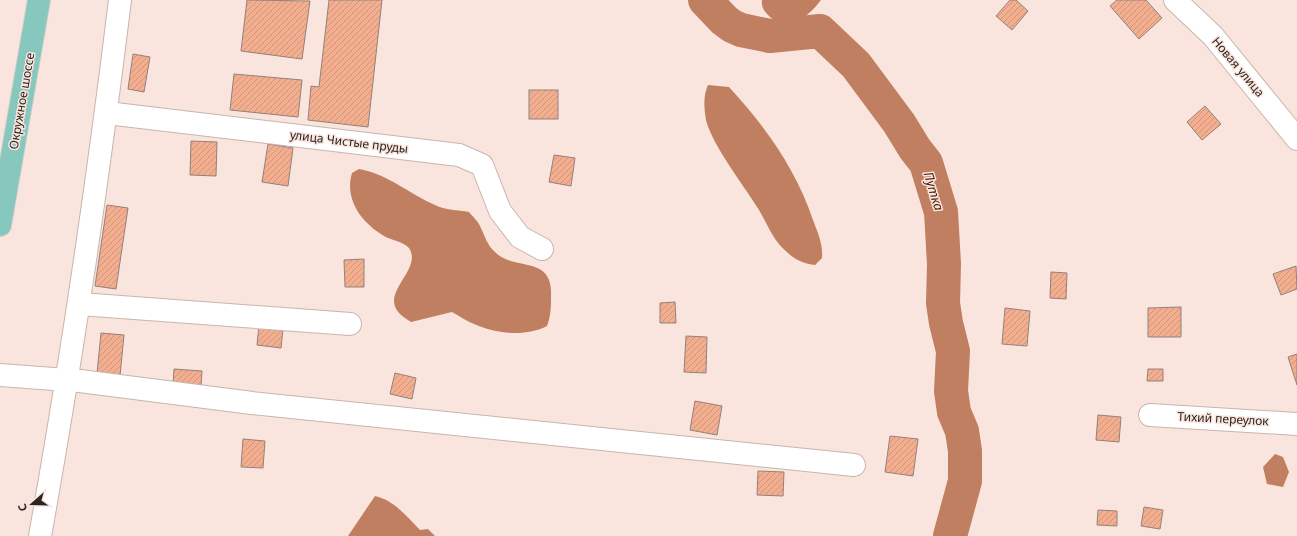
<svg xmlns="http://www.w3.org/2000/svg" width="1297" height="536" font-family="'Noto Sans',sans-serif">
	<defs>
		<pattern id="building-hatch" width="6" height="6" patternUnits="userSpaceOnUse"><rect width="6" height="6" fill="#f3ae8f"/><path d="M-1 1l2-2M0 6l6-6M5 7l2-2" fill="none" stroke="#d0967b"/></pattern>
	</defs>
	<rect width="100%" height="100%" fill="#f9e5dd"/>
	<!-- water -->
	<g fill="#c17f62">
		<path d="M762,0H821C817,5 813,10 808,14C798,23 778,26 769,16C764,11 761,7 762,0Z"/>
		<path d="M708,85L729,87C765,126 796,169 813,220C818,233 823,244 822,258L815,265C805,264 795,260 788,253C773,241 768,225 759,210C745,187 712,145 706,120C704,108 703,96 708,85Z"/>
		<path d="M359,169C390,175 409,194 435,205C445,210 458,210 469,212C472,216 478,221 480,226C485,236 487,245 495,252C515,272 553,254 551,296C551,306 551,316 547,326C526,337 496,334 474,324C466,321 460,316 452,312L411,322C407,319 403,317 399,313C380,292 423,269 409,248C404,242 391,240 384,236C362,223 344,200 352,173Z"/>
		<path d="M1275,454L1283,457L1289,472L1283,487L1267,484L1263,467Z"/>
		<path d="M375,496C394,500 407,517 420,530L428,529L435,536H348Z"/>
	</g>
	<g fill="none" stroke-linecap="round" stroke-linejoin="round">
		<!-- river -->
		<path stroke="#c17f62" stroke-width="34" d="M705,0L724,20L732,26L741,30L770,36L820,31L856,65L899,123L915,149L926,163L941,212L944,264L943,303L946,323L953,351L951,391L954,412L962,431L965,451V481L950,536"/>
	</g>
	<!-- building -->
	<g fill="url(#building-hatch)" stroke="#93817a">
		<path d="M247,0L310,1L302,59L241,51Z"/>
		<path d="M329,0H382L368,127L308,120L311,86L319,87Z"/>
		<path d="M1010,0H1016L1028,11L1012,30L996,16Z"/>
		<path d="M1117,0H1146L1162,18L1139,39L1110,6Z"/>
		<path d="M133,54L150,57L144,92L128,89Z"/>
		<path d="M234,74L302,80L298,117L230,110Z"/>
		<rect x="529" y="90" width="29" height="29"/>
		<path d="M1205,106L1221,124L1202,140L1187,122Z"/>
		<path d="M191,141L217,142L216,176L190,175Z"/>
		<path d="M268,144L293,148L288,186L262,182Z"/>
		<path d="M554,155L575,158L571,186L549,182Z"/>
		<path d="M107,205L128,208L116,289L95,286Z"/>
		<path d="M364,259V287H345L344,260Z"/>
		<path d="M1296,266L1297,289L1281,295L1273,274Z"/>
		<path d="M1051,272L1067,273L1066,299L1050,298Z"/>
		<path d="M675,302L676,323H660V303Z"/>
		<path d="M1181,307V337H1148V308Z"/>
		<path d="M1005,308L1030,311L1027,346L1002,344Z"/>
		<path d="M259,325L283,328L281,348L257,345Z"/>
		<path d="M101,333L124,335L120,376L97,373Z"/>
		<path d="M686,336L707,337L706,373L684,372Z"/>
		<path d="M1297,354V385L1288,357Z"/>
		<path d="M174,369L202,371L201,387L173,385Z"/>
		<path d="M1148,369H1163V381H1147Z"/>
		<path d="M395,373L416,378L412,399L390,394Z"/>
		<path d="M695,401L722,406L717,435L690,430Z"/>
		<path d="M1098,415L1121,417L1119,442L1096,440Z"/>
		<path d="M890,436L918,439L913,476L885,472Z"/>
		<path d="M243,439L265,441L263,468L241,467Z"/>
		<path d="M758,471L784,472L783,496L757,495Z"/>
		<path d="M1144,507L1163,510L1160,529L1141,526Z"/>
		<path d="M1098,510L1117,511V526L1097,525Z"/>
	</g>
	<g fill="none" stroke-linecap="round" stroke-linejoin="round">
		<!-- minor casing -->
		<g stroke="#c8b5ad" stroke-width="24">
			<g id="minor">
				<path d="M1175,0L1213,36L1297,139"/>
				<path d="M107,113L459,155L482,165L500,211L520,237L542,249"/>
				<path d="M80,304L350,324"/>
				<path d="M0,375L80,381L252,403L854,465"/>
				<path d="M1150,415L1297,424"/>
				<path d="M40,536C72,358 98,180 120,0"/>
			</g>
		</g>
		<!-- major casing -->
		<g stroke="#d0cfce" stroke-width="24">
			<path id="major" d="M0,225L39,0"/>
		</g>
		<!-- minor -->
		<use href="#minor" stroke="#fff" stroke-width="22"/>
		<!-- major -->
		<use href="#major" stroke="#86c7be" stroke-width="22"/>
	</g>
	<g text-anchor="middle" stroke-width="3" stroke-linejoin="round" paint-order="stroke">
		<!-- street labels -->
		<g font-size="12" fill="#2b2421" stroke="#f9e5dd">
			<text transform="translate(1238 67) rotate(50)" y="4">Новая улица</text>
			<text transform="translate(22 101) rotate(-80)" y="4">Окружное шоссе</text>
			<text transform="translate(349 142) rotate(7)" y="4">улица Чистые пруды</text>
			<text transform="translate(1223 419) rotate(3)" y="4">Тихий переулок</text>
		</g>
		<!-- water labels -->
		<g font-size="13" font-style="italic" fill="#451a05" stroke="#f9e5dd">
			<text transform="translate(934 191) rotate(73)" y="5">Путка</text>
		</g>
	</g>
	<!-- north arrow -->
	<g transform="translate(32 504) rotate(250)" stroke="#f9e5dd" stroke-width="3" paint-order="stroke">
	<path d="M0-3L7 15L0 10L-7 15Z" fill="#2b2421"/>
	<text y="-6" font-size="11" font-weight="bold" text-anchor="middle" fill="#2b2421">С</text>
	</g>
</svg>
